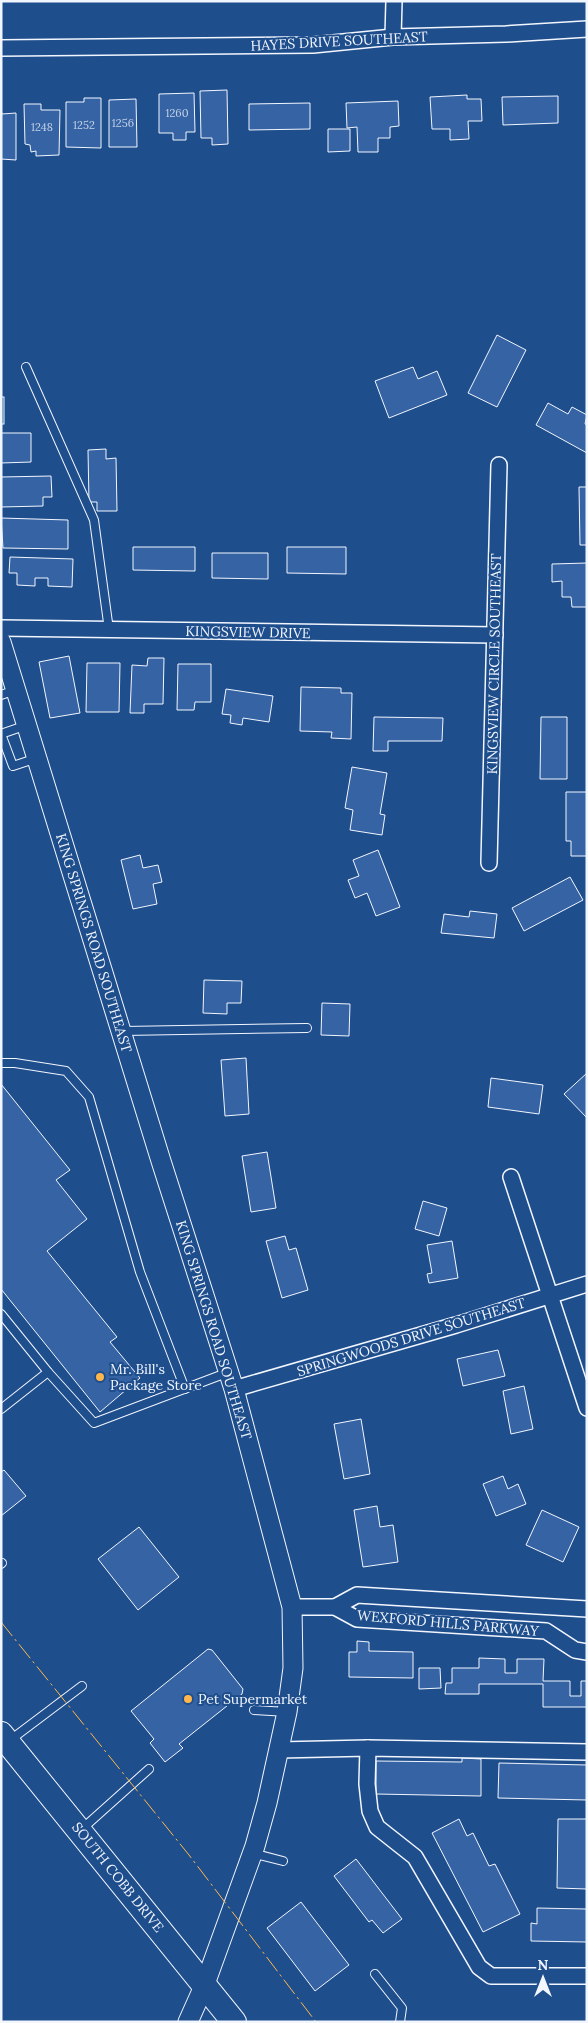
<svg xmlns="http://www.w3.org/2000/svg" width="588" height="2023" font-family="Lora,serif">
	<rect width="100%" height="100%" fill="#1f4e8c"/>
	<!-- building -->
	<g fill="#3563a3" stroke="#f2f6ff">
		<path d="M227,90L228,144L212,145V138H201L200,91Z"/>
		<path d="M194,93L195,132H186V140H173V133H159V94Z"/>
		<path d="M467,95V99H481L482,121H468L469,139L450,140V129H432L430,97Z"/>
		<path d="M558,96V123L503,125L502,97Z"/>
		<path d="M84,98H101V148L66,147V102H84Z"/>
		<path d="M136,99L137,147H109V100Z"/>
		<path d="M398,101L399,126L390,127V138H378V152H358L357,127L347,128L346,103Z"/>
		<path d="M310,103V129L249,130V104Z"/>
		<path d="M24,104H41V110H60L59,155L36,156V151L31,152L30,145L25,144Z"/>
		<path d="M1,110L2,114L16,113V160L1,159Z"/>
		<path d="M328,129H350V151L328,152Z"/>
		<path d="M497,335L526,350L497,407L468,393Z"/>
		<path d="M413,367L418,379L437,371L447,395L389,418L375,381Z"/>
		<rect x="1" y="397" width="3" height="27"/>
		<path d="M548,403L568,414L572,407L587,415L585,424L587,425V453L536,425Z"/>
		<path d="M1,433H31V462L1,463Z"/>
		<path d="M106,449V459L116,458L117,511H97V502H89L88,450Z"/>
		<path d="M51,476L52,497H43V506L1,507V477Z"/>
		<path d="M579,487H587V545H580Z"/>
		<path d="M1,518L68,520V549L3,548Z"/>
		<path d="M133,547H195V571L133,570Z"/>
		<path d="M287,547H346V574L287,573Z"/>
		<path d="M212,553H268V579L212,578Z"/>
		<path d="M10,557L73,559L72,587L48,586V578H35V586L17,585V573H9Z"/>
		<path d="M587,563V607H572L571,597H562V581L552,582V564Z"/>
		<path d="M69,656L80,713L50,718L39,662Z"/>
		<path d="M148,658H164L163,704H144V713H130L132,665L147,666Z"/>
		<path d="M87,663H120L119,712H86Z"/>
		<path d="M178,664H211V702H195L194,710H177Z"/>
		<path d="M301,687L341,688V693H352L351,739L331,738L332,732L300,731Z"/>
		<path d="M226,689L273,696L269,722L243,718L242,725L230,723L231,715L222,714Z"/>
		<path d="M374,717L443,718L442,741H388V751H373Z"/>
		<path d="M541,717H567V779H540Z"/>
		<path d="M352,767L387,773L380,814L385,815L382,835L350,830L353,810L345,808Z"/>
		<path d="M566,792H587V856H571V841H566Z"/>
		<path d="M378,850L400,907L376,916L367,893L355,898L348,880L359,876L353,860Z"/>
		<path d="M140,855L143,868L158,865L162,882L153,884L157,904L133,909L121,860Z"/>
		<path d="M570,877L583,900L524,931L512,908Z"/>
		<path d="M470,911L497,914L494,938L441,933L444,914L469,917Z"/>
		<path d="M204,980L242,981L241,1003H227V1014L203,1013Z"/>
		<path d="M322,1003L350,1004L349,1036L321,1035Z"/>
		<path d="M246,1058L249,1114L225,1116L221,1060Z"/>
		<path d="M587,1073V1118L564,1094Z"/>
		<path d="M491,1078L543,1085L539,1114L488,1107Z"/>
		<path d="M1,1084L70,1170L56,1180L87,1219L47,1251L117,1337L110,1342L140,1378L100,1412L1,1289Z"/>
		<path d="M267,1152L276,1208L251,1212L242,1156Z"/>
		<path d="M423,1201L447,1208L439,1236L415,1229Z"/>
		<path d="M285,1236L289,1250L296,1248L308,1290L282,1298L266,1241Z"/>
		<path d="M452,1241L458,1278L429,1283L427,1274L432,1273L427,1245Z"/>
		<path d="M498,1350L505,1376L463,1386L457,1359Z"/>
		<path d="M524,1386L533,1429L511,1434L503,1391Z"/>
		<path d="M361,1419L370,1474L344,1479L334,1424Z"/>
		<path d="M4,1470L26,1496L1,1516V1472Z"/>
		<path d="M503,1476L508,1489L518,1484L526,1504L496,1516L483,1484Z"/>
		<path d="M377,1506L380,1527L393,1525L398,1562L363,1567L354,1510Z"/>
		<path d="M542,1510L579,1527L563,1562L526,1545Z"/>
		<path d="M139,1527L179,1577L138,1610L98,1559Z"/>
		<path d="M357,1641L369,1642V1651L413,1652V1678L349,1677V1652H357Z"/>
		<path d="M208,1649L212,1650L243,1689L242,1694L179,1744L183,1748L165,1762L150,1743L154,1739L131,1711Z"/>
		<path d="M479,1658L505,1659V1673H517V1659H544L543,1681H570V1696H581V1681H587V1707H543V1684H479V1694H445L446,1683H452V1668H479Z"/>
		<path d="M419,1668H440L441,1688L419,1689Z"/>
		<path d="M462,1758L481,1759V1796L376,1794V1761L462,1762Z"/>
		<path d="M499,1763L587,1765V1800L498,1798Z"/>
		<path d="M459,1819L467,1836L473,1833L489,1866L495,1864L520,1914L483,1932L432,1833Z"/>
		<path d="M558,1819H587V1889L557,1888Z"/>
		<path d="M356,1859L402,1919L383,1933L372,1920L369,1922L334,1876Z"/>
		<path d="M301,1902L349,1965L315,1991L267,1928Z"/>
		<path d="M537,1908L587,1909V1942L531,1941V1923L537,1924Z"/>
	</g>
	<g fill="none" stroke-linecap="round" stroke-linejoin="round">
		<!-- service casing -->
		<g stroke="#f2f6ff" stroke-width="10">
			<g id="service">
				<path d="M26,367L94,520L109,630"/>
				<path d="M1,695L16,690"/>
				<path d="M1,734L13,766L37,758"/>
				<path d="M1,734L27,725"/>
				<path d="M123,1031L307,1028"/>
				<path d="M1,1063H15L66,1071L89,1097L140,1272L185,1389"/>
				<path d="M1,1314L48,1372L94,1423L229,1372"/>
				<path d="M1,1409L48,1372"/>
				<path d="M1,1564L2,1563"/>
				<path d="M254,1710L287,1712"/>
				<path d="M9,1741L82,1686"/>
				<path d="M82,1829L149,1769"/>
				<path d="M252,1853L283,1861"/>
				<path d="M375,1974L402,2008L400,2022"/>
			</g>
		</g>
		<!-- minor casing -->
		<g stroke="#f2f6ff" stroke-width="18">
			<g id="minor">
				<path d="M393,37L394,1"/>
				<path d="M1,48L313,45L393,37L506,34L587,29"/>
				<path d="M1,628L495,635"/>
				<path d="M489,863L499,465"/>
				<path d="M511,1177L587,1408"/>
				<path d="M234,1389L456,1325L587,1284"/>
				<path d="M292,1607H335L357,1619L546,1631L575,1650L587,1652"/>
				<path d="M335,1607L357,1595L587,1609"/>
				<path d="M368,1748L367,1784L370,1811L377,1827L415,1857L479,1967L491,1976H587"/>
				<path d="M279,1750L368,1748L587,1752"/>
			</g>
		</g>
		<!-- tertiary casing -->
		<g stroke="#f2f6ff" stroke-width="21">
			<path id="tertiary" d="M1,642L161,1161L234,1389L292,1607L293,1668L287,1712L267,1803L255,1846L205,1984L188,2022"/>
		</g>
		<!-- primary casing -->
		<g stroke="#f2f6ff" stroke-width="26">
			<path id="primary" d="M1,1734L234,2022"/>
		</g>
		<!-- service -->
		<use href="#service" stroke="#1f4e8c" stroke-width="8"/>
		<!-- minor -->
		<use href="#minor" stroke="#1f4e8c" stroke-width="15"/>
		<!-- tertiary -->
		<use href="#tertiary" stroke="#1f4e8c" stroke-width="19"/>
		<!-- primary -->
		<use href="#primary" stroke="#1f4e8c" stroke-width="24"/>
		<!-- power -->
		<path stroke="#ffb74d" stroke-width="1" stroke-dasharray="18 4 2.5 4" stroke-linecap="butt" d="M1,1622L189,1855L316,2022"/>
	</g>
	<!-- markers -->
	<g fill="#ffb74d" stroke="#1f4e8c" stroke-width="2">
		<circle cx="100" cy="1377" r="5"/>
		<circle cx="188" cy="1699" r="5"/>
	</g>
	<g text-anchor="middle" stroke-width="4" stroke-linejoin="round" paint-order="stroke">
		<!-- number labels -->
		<g font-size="11" fill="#c3d1e8">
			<text x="177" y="117">1260</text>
			<text x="123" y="127">1256</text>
			<text x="84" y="129">1252</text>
			<text x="42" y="131">1248</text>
		</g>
		<!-- street labels -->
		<g font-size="14" fill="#f2f6ff" stroke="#1f4e8c">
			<text transform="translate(339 41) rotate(-3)" y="5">HAYES DRIVE SOUTHEAST</text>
			<text transform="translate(248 632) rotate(1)" y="5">KINGSVIEW DRIVE</text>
			<text transform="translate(494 664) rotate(-89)" y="5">KINGSVIEW CIRCLE SOUTHEAST</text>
			<text transform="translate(94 943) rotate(73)" y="5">KING SPRINGS ROAD SOUTHEAST</text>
			<text transform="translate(214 1330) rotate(73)" y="5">KING SPRINGS ROAD SOUTHEAST</text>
			<text transform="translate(411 1337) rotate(-17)" y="5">SPRINGWOODS DRIVE SOUTHEAST</text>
			<text transform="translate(448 1623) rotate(5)" y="5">WEXFORD HILLS PARKWAY</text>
			<text transform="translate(118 1877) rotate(51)" y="5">SOUTH COBB DRIVE</text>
		</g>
		<!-- poi labels -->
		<g font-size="14" fill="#f2f6ff" stroke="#1f4e8c" text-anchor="start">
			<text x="110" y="1374">Mr. Bill's<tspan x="110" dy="16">Package Store</tspan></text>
			<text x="198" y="1704">Pet Supermarket</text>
		</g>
	</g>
	<!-- border -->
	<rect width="588" height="2023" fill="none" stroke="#f2f6ff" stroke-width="5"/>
	<!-- north arrow -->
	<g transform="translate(543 1978)" stroke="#1f4e8c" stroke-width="4" paint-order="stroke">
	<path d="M0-4L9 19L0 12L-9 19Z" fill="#f2f6ff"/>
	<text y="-8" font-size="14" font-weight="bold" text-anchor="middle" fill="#f2f6ff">N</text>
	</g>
</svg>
